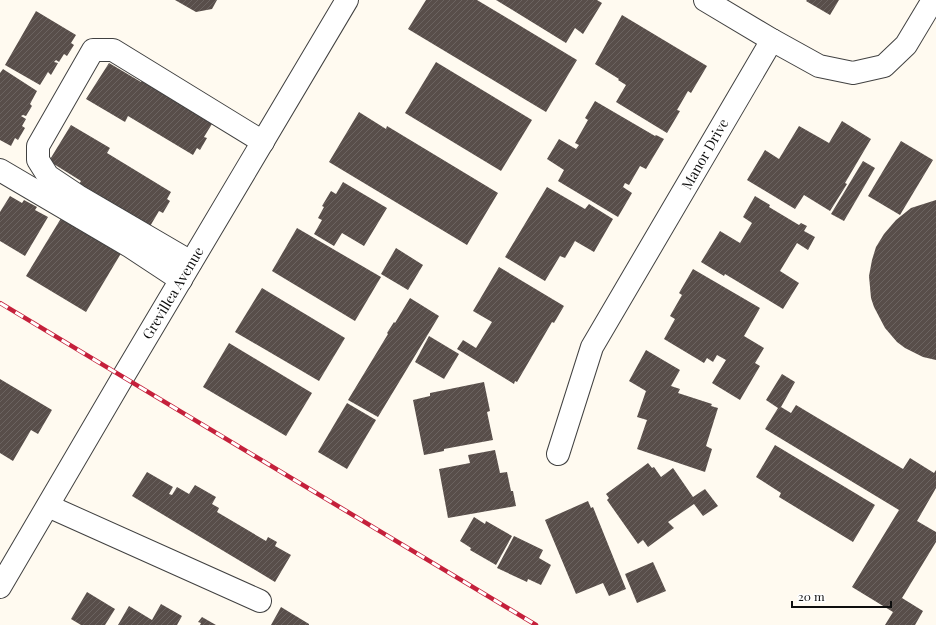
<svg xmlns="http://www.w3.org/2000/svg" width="936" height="625" font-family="'Playfair Display',serif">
	<defs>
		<pattern id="building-hatch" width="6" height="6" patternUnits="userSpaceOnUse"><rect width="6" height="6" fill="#584e4a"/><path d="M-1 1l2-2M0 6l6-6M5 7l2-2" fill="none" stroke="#6b6360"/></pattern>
	</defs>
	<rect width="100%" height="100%" fill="#fffaf0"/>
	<!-- building -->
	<g fill="url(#building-hatch)">
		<path d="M175,0H217L212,9L196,12Z"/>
		<path d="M426,0H477L577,60L546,112L408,29Z"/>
		<path d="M496,0H597L602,3L583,34L575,28L566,43Z"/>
		<path d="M807,0H839L830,15L806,1Z"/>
		<path d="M36,11L76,35L71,43L74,45L67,56L64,54L59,62L56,60L54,62L58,63L51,75L48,72L40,85L5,65Z"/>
		<path d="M622,15L707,66L691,93L688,91L677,110L680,111L667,133L616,102L626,85L618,80L619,79L595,64Z"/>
		<path d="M436,62L532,120L501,171L405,113Z"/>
		<path d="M109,63L141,82L144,77L215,119L204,137L207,138L200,150L197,148L193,155L128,116L125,122L86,99Z"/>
		<path d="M3,69L37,91L30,104L32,106L26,116L23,115L21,116L26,119L22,126L25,128L18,140L15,138L11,146L0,140V73Z"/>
		<path d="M595,101L655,136L656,135L664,139L646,169L640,166L629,185L625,183L623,187L632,193L618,217L558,181L564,170L547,159L559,139L576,149L579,145L575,143L588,120L585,118Z"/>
		<path d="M359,112L386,129L387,126L498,193L467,245L329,162Z"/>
		<path d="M842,121L871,139L845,183L847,184L830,211L804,195L795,209L747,180L765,150L779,159L799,126L829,143Z"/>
		<path d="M71,125L110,148L107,153L171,192L167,199L170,201L163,213L159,211L149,228L78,186L81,181L49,161Z"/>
		<path d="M901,141L933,160L900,215L868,196Z"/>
		<path d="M863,161L875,168L844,221L831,214Z"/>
		<path d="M343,182L387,208L364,246L342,233L334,246L314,234L322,220L318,218L324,207L322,206L331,191L336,194Z"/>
		<path d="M547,187L585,209L589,204L613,219L594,252L575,241L565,258L560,256L545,281L505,257Z"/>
		<path d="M10,196L22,203L24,200L37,207L35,210L48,217L25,256L0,241V212Z"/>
		<path d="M755,196L770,205L769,207L799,225L801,223L807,226L804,231L815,237L808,250L797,243L780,271L799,283L783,309L725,274L724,276L701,262L720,231L740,243L752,223L743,217Z"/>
		<path d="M936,200V360L923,357L905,348L897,342L885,328L874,307L871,298L869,276L872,260L876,247L884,234L896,220L911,208Z"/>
		<path d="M63,215L123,250L86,312L26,276Z"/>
		<path d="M297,228L381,277L355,321L272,271Z"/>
		<path d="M396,248L423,265L408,290L381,274Z"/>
		<path d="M499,267L564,306L554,323L552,322L517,382L515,381L514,384L457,349L463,340L476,348L492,322L473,311Z"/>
		<path d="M693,269L760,308L744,336L764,348L755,363L760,366L740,400L712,383L726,360L717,355L713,362L707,358L704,363L664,339L675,319L670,316L682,295L679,293Z"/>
		<path d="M262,288L345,338L319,381L235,332Z"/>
		<path d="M410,298L439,316L378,417L348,400L388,334L387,333L394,322L395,323Z"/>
		<path d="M429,336L459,354L444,379L415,362Z"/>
		<path d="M229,343L312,393L286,436L203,387Z"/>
		<path d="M646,350L680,370L671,386L680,389L678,393L712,404L711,406L718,408L706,446L712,449L705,472L637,449L647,420L637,417L646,391L629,381Z"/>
		<path d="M782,374L795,382L781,407L791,413L796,405L903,469L910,458L934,473L936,470V488L917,521L936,532V542L902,598L923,611L915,625H885L893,612L852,587L899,510L765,429L778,408L766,400Z"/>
		<path d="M0,379L52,410L38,434L31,430L13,461L0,453Z"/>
		<path d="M484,382L490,411L487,412L493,440L444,449V451L424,455L413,400L430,396V393Z"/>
		<path d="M347,403L376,420L347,469L318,452Z"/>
		<path d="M775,445L875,505L853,542L779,497L781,493L756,477Z"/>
		<path d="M495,450L500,473L507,472L511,491H513L516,506L448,518L439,469L470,463L468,455Z"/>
		<path d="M648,463L652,468L654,467L661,477L673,468L693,497L705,489L718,506L703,516L694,504L668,522L674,528L648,547L643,540L638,544L607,500L609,498L606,494Z"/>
		<path d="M147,472L173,487L169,494L172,495L177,487L189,494L195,485L216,497L212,504L219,508L217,512L266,541L268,537L277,542L275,546L291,555L275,582L132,496Z"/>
		<path d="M588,501L591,508L593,507L626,589L609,596L603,583L576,594L545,520Z"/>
		<path d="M474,517L485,524L486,521L512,536L496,565L470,550L471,548L460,541Z"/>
		<path d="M514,536L543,550L539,558L551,565L541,585L528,579L527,582L497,568Z"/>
		<path d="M653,562L666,591L637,603L625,574Z"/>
		<path d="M87,592L115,609L105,625H81L71,619Z"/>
		<path d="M161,604L182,616L177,625H118L129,606L152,620Z"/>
		<path d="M281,607L309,624V625H271Z"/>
		<path d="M202,617L216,625H200L201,623L198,622Z"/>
	</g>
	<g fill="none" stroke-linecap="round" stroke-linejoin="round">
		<!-- minor casing -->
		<g stroke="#414141" stroke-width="24">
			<g id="minor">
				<path d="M705,0L772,40L819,66L853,73L884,66L906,45L933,0"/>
				<path d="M0,170L131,247L181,280"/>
				<path d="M191,262L78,196L48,176L38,160V146L93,50H113L263,142"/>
				<path d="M558,454L592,347L772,40"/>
				<path d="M48,506L260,601"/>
				<path d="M0,587L123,377L347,0"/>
			</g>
		</g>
		<!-- minor -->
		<use href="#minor" stroke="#fff" stroke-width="22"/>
		<!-- rail casing -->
		<g stroke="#c5203b" stroke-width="4.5">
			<path id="rail" d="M0,303L536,625"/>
		</g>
		<!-- rail -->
		<use href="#rail" stroke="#fff" stroke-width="3" stroke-dasharray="9" stroke-linecap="butt"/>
	</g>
	<g text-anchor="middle" stroke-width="4" stroke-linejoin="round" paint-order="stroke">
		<!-- street labels -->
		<g font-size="14" fill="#0e0e0e" stroke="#fff">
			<text transform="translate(705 154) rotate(-60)" y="5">Manor Drive</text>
			<text transform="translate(173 293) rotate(-59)" y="5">Grevillea Avenue</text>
		</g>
	</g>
	<!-- scale -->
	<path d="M792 601v6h99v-6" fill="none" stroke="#0e0e0e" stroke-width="2"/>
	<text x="798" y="601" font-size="12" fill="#0e0e0e" stroke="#ffffff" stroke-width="3" paint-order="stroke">20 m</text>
</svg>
